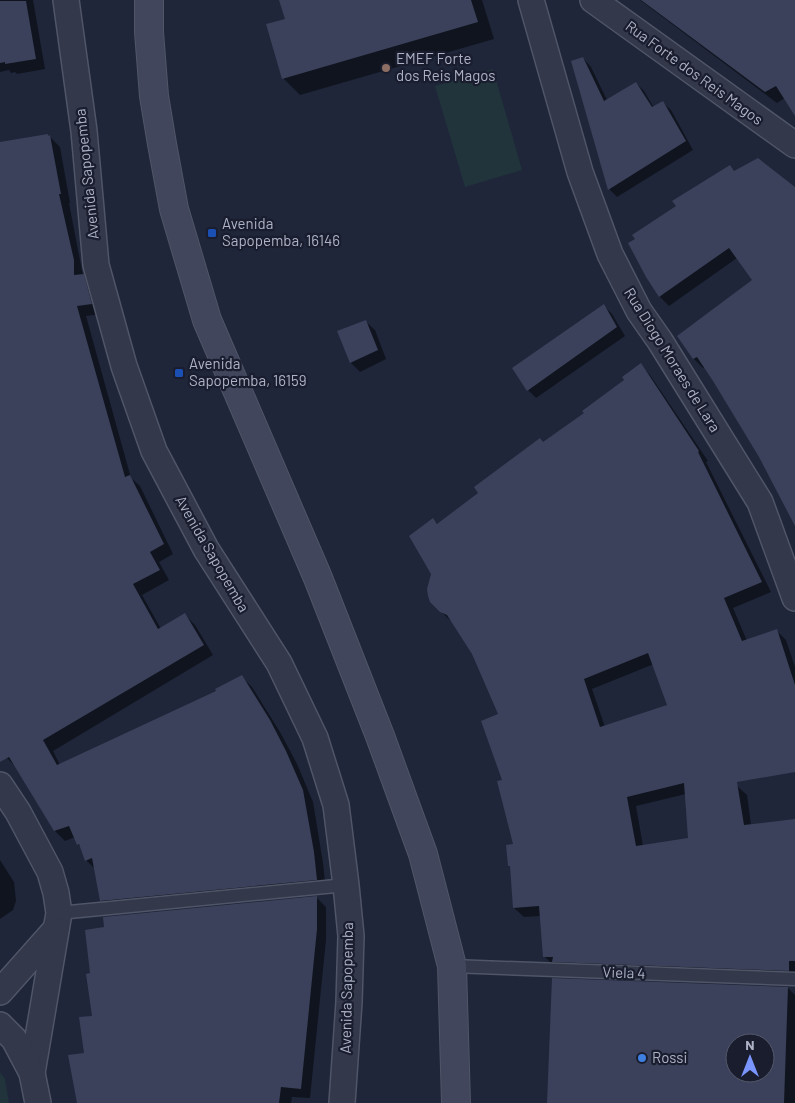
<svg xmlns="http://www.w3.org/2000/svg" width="795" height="1103" font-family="Barlow,sans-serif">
	<rect width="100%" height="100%" fill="#1f263a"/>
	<!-- green -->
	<g fill="#21333b">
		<path d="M493,69L522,170L465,187L435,86Z"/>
		<path d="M0,1072L5,1079L9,1103H0Z"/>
	</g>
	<!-- shadow -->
	<g fill="#0007" fill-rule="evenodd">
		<path d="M0,0H33L45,69L17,74L15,72L11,73L9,70L0,72Z"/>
		<path d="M280,0H482L494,39L300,95L283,78L286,20Z"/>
		<path d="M640,0H795V113L785,98L777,103Z"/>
		<path d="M583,58L591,67L607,100L636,83L644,91L654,108L662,102L671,110L693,150L617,197L609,189Z"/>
		<path d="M50,137L60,147L70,203H69L83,276L94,286L101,314L86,316L131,478L140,486L173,554L159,562L169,580L142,595L161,629L185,615L195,625L213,655L53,751L60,765L218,692L242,677L252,687L280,732L297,764L313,802L323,863L326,890L111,911L101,900L95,869L86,860L82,849L78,844L75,837L65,841L55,831L16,767L7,758L0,745V144Z"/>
		<path d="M730,167L735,172L795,189V516L760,456L705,367L703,368L694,359L679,336L754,280L737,258L669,306L660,297L647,276L678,207Z"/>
		<path d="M604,306L612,314L625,336L536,398L528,390Z"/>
		<path d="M365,321L375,330L386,359L360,372L351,363L339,332Z"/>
		<path d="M641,365L650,375L708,461L706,462L771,592L733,608L747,641L776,630L786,640L795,667V747L712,765L737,786L747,795L751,825L795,820V980L554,966L544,956L541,916L524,917L514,908L511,868L509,865L515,845L503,781L500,715L473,653L454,622L451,621L431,602L432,574V519L438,524L585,413L626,381ZM654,664L669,705L605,727L592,689ZM686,794L690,839L643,846L636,806Z"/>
		<path d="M0,860L14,882L16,901L13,910L0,919Z"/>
		<path d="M316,897L326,907V940L310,1098L292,1097L291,1103H78L85,1054L93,1017Z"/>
		<path d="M788,988L795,995V1103H548ZM735,1043H765V1073H735Z"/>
	</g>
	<!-- building -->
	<g fill="#3b415a" fill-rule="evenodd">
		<path d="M279,0H471L478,22L282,79L266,24L285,19Z"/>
		<path d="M641,0H795V116L776,86L765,92Z"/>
		<path d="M0,1H26L36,59L5,64V62L0,63Z"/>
		<path d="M583,57L604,101L636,82L652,107L663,101L686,141L608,190L571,61Z"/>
		<path d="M48,134V136L50,135L61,194H59L74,260V275L84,274L92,304L77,306L125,477L130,475L164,544L150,552L160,570L133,584L158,629L185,613L204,645L43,740L57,765L216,691L215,689L242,675L270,720L286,751L303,790L314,852L317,880L100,901L92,858L85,861L79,844L77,845L69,826L54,831L9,757L0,762V142Z"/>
		<path d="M758,158L795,187V526L759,457L713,381L697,357L693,359L677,336L752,280L729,248L659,297L646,277L628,243L635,239L632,235L676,206L672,201L730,165L734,171Z"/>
		<path d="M604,304L617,327L527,391L512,368Z"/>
		<path d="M366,320L378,350L350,363L337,331Z"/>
		<path d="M641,363L699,451L698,452L762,582L724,598L742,641L777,629L795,685V772L737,782L744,825L795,819V961H789V971L552,962L553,957H543L539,906L513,908L510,866H508L506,845L513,844L497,781L502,780L481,721L498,714L472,654L447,615L440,612L430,602L428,596L427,589L431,574L409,536L433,518L437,524L478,493L474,487L540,438L543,442L584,413L582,411L624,380L622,377ZM648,653L667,705L600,727L584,679ZM684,783L688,838L636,846L627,797Z"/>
		<path d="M317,896V929L301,1089L281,1087L279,1103H77L68,1055L84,1053L79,1017L92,1016L86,974L90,973L85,930L104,927L103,917Z"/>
		<path d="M552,978L788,987L784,1103H547ZM735,1043H765V1073H735Z"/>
	</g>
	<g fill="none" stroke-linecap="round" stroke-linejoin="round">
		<!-- service casing -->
		<g stroke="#505567" stroke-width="15">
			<g id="service">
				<path d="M59,913L346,885"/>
				<path d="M452,966L795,979"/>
			</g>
		</g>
		<!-- minor casing -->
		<g stroke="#505567" stroke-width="28">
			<g id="minor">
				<path d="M66,0L84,131L96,265L124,366L154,451L206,549L279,663L315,738L336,805L346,885L351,936L349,1002L342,1103"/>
				<path d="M531,0L580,172L610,254L639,311L660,341L760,502L795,598"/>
				<path d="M593,0L795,145"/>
				<path d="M0,785L18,812L50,872L56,893L59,913L32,1073"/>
				<path d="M0,992L56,929"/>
				<path d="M0,1025L14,1039L32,1073L38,1103"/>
			</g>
		</g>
		<!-- secondary casing -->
		<g stroke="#505567" stroke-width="30">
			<path id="secondary" d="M149,0V32L154,96L162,144L174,209L207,320L318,578L380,736L423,854L452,966L456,1103"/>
		</g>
		<!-- service -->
		<use href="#service" stroke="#33384a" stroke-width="12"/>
		<!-- minor -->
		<use href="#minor" stroke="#33384a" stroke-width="25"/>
		<!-- secondary -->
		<use href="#secondary" stroke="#41465d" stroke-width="28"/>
	</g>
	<!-- markers -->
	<circle fill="#8d6e63" stroke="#191d2e" stroke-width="2" cx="386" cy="68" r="5"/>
	<g fill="#1a4fb4" stroke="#191d2e" stroke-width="2">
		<rect x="207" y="228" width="10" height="10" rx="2.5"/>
		<rect x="174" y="368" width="10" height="10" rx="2.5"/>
	</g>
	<circle fill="#3f7fe0" stroke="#191d2e" stroke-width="2" cx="642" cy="1058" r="5"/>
	<g text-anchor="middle" stroke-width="4.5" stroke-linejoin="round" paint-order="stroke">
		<!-- poi labels -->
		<g font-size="15" fill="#adb2c6" stroke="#191d2e" text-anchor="start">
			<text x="396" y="64">EMEF Forte<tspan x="396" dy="17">dos Reis Magos</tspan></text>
			<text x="222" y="229">Avenida<tspan x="222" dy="17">Sapopemba, 16146</tspan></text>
			<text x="189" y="369">Avenida<tspan x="189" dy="17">Sapopemba, 16159</tspan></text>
			<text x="652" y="1063">Rossi</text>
		</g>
		<!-- street labels -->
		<g font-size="15" fill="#adb2c6" stroke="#191d2e">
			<text transform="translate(694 73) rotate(36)" y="5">Rua Forte dos Reis Magos</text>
			<text transform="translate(87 174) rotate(-96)" y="5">Avenida Sapopemba</text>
			<text transform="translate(672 360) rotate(58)" y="5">Rua Diogo Moraes de Lara</text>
			<text transform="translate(212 554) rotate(60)" y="5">Avenida Sapopemba</text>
			<text transform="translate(624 973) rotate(2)" y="5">Viela 4</text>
			<text transform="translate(347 988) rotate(-89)" y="5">Avenida Sapopemba</text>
		</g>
	</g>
	<!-- north arrow -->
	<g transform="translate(750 1058)"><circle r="24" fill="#191d2e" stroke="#54596b"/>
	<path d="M0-4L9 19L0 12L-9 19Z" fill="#7b95fe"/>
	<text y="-8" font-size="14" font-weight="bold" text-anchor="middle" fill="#adb2c6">N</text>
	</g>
</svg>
